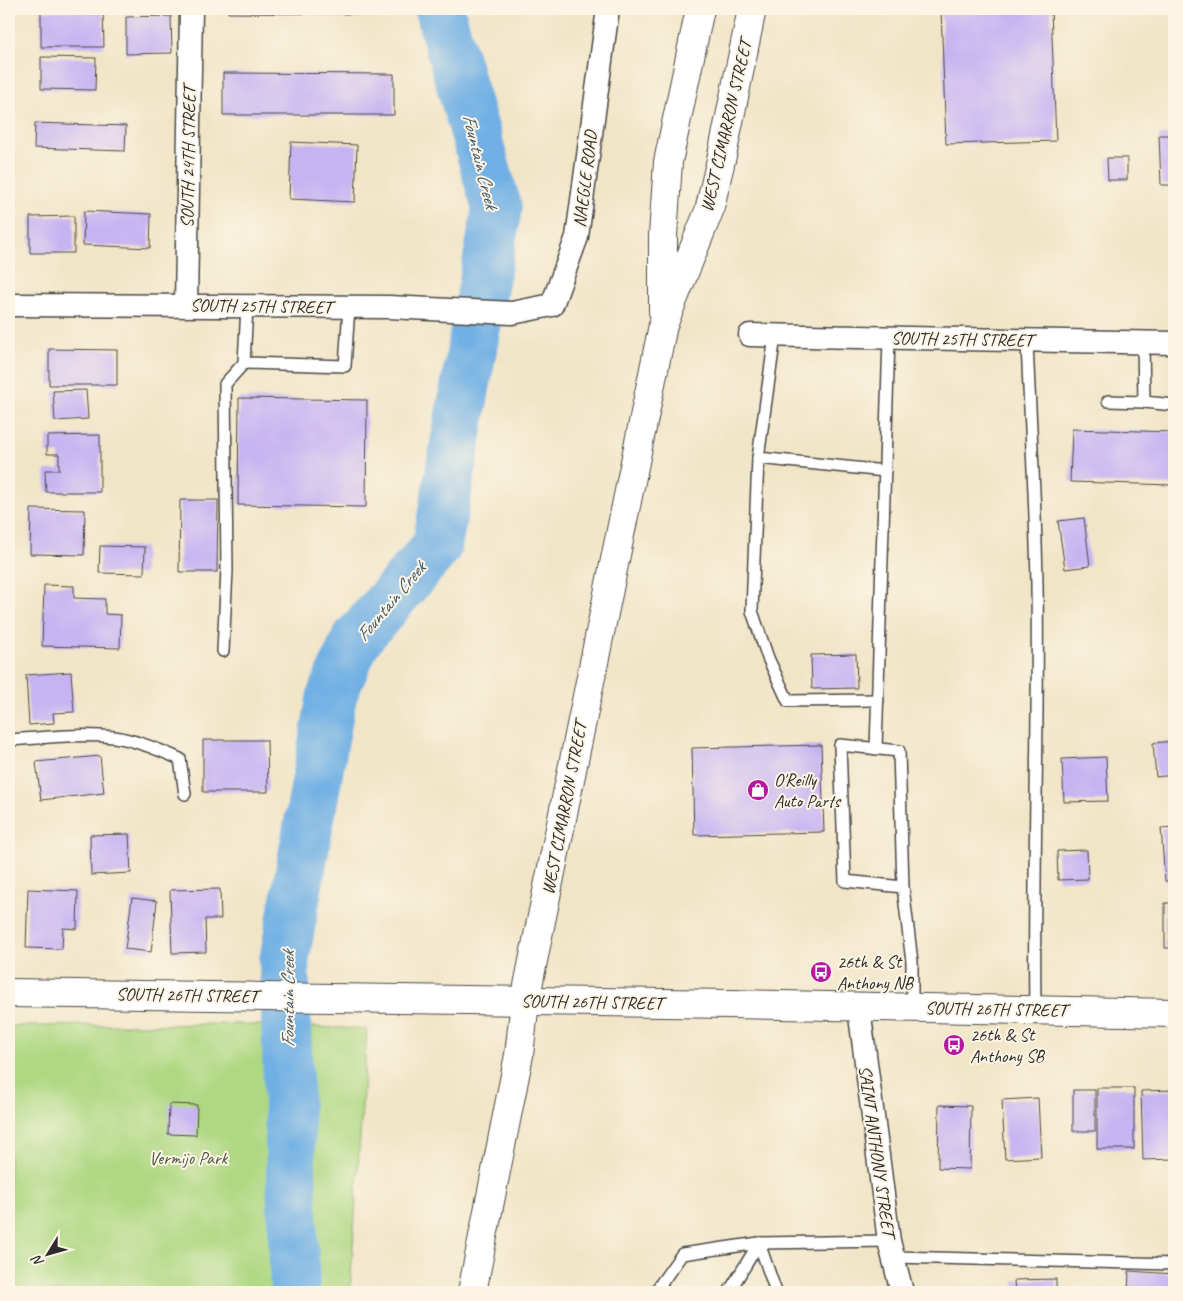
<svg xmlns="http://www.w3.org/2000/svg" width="1183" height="1301" font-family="Caveat,sans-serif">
	<rect width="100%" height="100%" fill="#fcf5e5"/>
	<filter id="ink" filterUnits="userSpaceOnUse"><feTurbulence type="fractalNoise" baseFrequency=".02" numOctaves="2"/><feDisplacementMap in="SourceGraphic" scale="10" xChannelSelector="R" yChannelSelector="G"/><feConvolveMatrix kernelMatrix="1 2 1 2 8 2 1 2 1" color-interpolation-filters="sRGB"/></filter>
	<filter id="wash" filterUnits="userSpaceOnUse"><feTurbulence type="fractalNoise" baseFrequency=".0096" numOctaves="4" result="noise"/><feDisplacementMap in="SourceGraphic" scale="20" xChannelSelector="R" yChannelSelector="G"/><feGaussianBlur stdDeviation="1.12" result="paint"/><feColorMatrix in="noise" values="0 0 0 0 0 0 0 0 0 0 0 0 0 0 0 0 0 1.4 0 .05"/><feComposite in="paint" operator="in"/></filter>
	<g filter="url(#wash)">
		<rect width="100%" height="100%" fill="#f1e5c7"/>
		<!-- green -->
		<path fill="#afd883" stroke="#6d8257" d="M236,1024L367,1029L350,1292H9V1026Z"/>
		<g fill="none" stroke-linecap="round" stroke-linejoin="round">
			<!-- river -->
			<path stroke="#71b0e4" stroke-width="50" d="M295,1292L284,961L332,695L356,640L437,546L497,208L439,9"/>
		</g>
		<g id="blocks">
			<!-- building -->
			<g fill="#c6b3f2">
				<path d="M228,9H372V14L228,13Z"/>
				<path d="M941,9H1051L1056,141L946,144Z"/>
				<path d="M103,10L104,47H41V11Z"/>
				<path d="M171,16L172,53L126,54V17Z"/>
				<path d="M41,57L96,58L95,90L41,89Z"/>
				<path d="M223,73L394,74V115H223Z"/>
				<path d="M35,123L126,126L125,151L34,148Z"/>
				<path d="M1159,135H1174V185H1161Z"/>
				<path d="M291,142L357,145L355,202L289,199Z"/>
				<path d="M1107,158H1127V180H1108Z"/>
				<path d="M84,211L151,214L150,248L83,245Z"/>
				<path d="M74,216V253H30V217Z"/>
				<path d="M49,349L117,350V385H49Z"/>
				<path d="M86,390L88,419L55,421L53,391Z"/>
				<path d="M239,398L367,400L366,507L238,505Z"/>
				<path d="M1072,429L1174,432V485L1070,482Z"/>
				<path d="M100,435V492H46L45,470H59V454H47V436Z"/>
				<path d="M180,500H218L217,572H179Z"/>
				<path d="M31,509L85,510L84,555L30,554Z"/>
				<path d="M1084,518L1090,566L1065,569L1058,521Z"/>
				<path d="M100,546L145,547L144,574L99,573Z"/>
				<path d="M44,585L74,586V598L105,599V614L121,615L120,648L42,646Z"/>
				<path d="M856,654L857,688L812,689L811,655Z"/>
				<path d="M71,672L74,712L53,713L54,723L29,725L26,675Z"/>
				<path d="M203,740H267L268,792H203Z"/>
				<path d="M1174,741V775L1156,777L1153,743Z"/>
				<path d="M821,745L824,832L694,835L692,748Z"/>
				<path d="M100,756L104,793L41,800L36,762Z"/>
				<path d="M1106,757L1108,801L1064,802L1062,759Z"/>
				<path d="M1174,827V881H1165L1161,828Z"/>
				<path d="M129,834L131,873L91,875L90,835Z"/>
				<path d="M1087,850L1088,879L1058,880L1057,851Z"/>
				<path d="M28,889L78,891L77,929L63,928L62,949L26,948Z"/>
				<path d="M220,889L221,919H205L206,952L172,953L170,890Z"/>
				<path d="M132,898L157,901L151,952L125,949Z"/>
				<rect x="1165" y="903" width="9" height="45"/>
				<rect x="1097" y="1088" width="37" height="61"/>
				<rect x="1073" y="1090" width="22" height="41"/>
				<path d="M1174,1090V1159L1143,1160L1141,1091Z"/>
				<path d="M1038,1098L1041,1157L1005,1159L1002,1100Z"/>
				<path d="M169,1104L197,1105L196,1135L168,1134Z"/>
				<path d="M939,1105L971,1106L970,1169L938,1168Z"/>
				<path d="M1129,1271L1174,1274V1292H1128Z"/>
				<path d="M1056,1279V1292H1015L1014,1280Z"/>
			</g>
		</g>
	</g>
	<g filter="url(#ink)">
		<use href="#blocks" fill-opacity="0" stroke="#494742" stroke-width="1"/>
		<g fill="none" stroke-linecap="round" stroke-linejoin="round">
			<!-- lane casing -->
			<g stroke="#494742" stroke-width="14">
				<g id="lane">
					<path d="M247,306L244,363L345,366L349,307"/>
					<path d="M775,336L758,458L885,471"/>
					<path d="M1027,341C1030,423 1036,504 1037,586C1039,727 1033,868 1035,1009"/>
					<path d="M1108,401L1144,402L1143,343"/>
					<path d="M1144,402L1174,405"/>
					<path d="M758,458L752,611L768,658L788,701L878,700"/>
					<path d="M223,651L227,570L225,384L244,363"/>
					<path d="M9,740C43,738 79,733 114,737C136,740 160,750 180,759L185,794"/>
					<path d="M876,749L889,338"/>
					<path d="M903,887L845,881L840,745L899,751L903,887L912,962V1008"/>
					<path d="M759,1243L776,1292"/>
					<path d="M894,1257L1174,1264"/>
					<path d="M655,1292L682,1254L759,1243L889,1241"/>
					<path d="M729,1292L759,1243"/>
				</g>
			</g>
			<!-- street casing -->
			<g stroke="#494742" stroke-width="25">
				<g id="street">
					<path d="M9,305L389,307L512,313L552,305L577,237L608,9"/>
					<path d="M186,305L191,9"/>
					<path d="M750,335L1174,343"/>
					<path d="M859,1008L889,1241L902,1292"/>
				</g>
			</g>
			<!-- secondary casing -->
			<g stroke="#494742" stroke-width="30">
				<path id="secondary" d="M9,993L728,1004L1174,1013"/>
			</g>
			<!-- highway casing -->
			<g stroke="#494742" stroke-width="30">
				<g id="highway">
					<path d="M663,311V236L668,162L700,9"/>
					<path d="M472,1292L519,1055L525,1001L539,931L663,325L709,211L723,151L752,9"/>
				</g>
			</g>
			<!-- lane -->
			<use href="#lane" stroke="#fff" stroke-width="11"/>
			<!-- street -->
			<use href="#street" stroke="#fff" stroke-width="22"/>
			<!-- secondary -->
			<use href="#secondary" stroke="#fff" stroke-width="28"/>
			<!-- highway -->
			<use href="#highway" stroke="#fff" stroke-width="28"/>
		</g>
	</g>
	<!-- icons -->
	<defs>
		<g id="shop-disc" transform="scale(1.125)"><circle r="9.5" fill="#b5179e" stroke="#fcf5e5"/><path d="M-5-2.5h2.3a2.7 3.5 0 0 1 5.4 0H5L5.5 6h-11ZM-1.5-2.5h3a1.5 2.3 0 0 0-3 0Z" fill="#fff"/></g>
		<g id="bus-disc" transform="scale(1.125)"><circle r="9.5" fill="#b5179e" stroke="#fcf5e5"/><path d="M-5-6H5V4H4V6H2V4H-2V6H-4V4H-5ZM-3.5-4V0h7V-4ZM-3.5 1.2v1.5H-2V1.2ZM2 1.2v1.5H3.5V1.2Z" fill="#fff"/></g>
	</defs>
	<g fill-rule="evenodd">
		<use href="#shop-disc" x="758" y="790"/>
		<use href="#bus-disc" x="821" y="972"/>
		<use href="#bus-disc" x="954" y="1045"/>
	</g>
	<g text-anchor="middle" stroke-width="4" stroke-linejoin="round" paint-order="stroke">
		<!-- street labels -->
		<g font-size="18" fill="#2b2b2b" stroke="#fcf5e5">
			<text transform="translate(726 126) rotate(-77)" y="6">WEST CIMARRON STREET</text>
			<text transform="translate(188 157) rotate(-89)" y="6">SOUTH 24TH STREET</text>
			<text transform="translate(585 179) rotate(-83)" y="6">NAEGLE ROAD</text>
			<text transform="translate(261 306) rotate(1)" y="6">SOUTH 25TH STREET</text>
			<text transform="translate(962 339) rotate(1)" y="6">SOUTH 25TH STREET</text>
			<text transform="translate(564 808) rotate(-79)" y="6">WEST CIMARRON STREET</text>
			<text transform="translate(187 995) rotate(1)" y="6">SOUTH 26TH STREET</text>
			<text transform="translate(592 1002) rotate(1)" y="6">SOUTH 26TH STREET</text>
			<text transform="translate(996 1009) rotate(1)" y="6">SOUTH 26TH STREET</text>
			<text transform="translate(877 1151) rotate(82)" y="6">SAINT ANTHONY STREET</text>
		</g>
		<!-- poi labels -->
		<g font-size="18" fill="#2b2b2b" stroke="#fcf5e5" text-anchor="start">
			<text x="774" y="786">O'Reilly<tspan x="774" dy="21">Auto Parts</tspan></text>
			<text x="837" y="968">26th &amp; St<tspan x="837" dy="21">Anthony NB</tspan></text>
			<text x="970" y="1041">26th &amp; St<tspan x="970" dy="21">Anthony SB</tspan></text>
		</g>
		<!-- park labels -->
		<g font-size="18" fill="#4c5641" stroke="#fcf5e5">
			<text x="188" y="1164">Vermijo Park</text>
		</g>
		<!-- water labels -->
		<g font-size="19" font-style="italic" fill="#445a6c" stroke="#fcf5e5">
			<text transform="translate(481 161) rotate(76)" y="7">Fountain Creek</text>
			<text transform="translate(390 601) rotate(-50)" y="7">Fountain Creek</text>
			<text transform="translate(287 999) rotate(-90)" y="7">Fountain Creek</text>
		</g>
	</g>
	<!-- margin -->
	<rect width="1183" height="1301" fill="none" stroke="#fcf5e5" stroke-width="30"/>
	<!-- north arrow -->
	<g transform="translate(48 1254) rotate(233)" stroke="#fcf5e5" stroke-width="4" paint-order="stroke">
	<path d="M0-4L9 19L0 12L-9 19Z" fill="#2b2b2b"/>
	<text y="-8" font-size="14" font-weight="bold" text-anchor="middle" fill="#2b2b2b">N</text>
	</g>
</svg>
